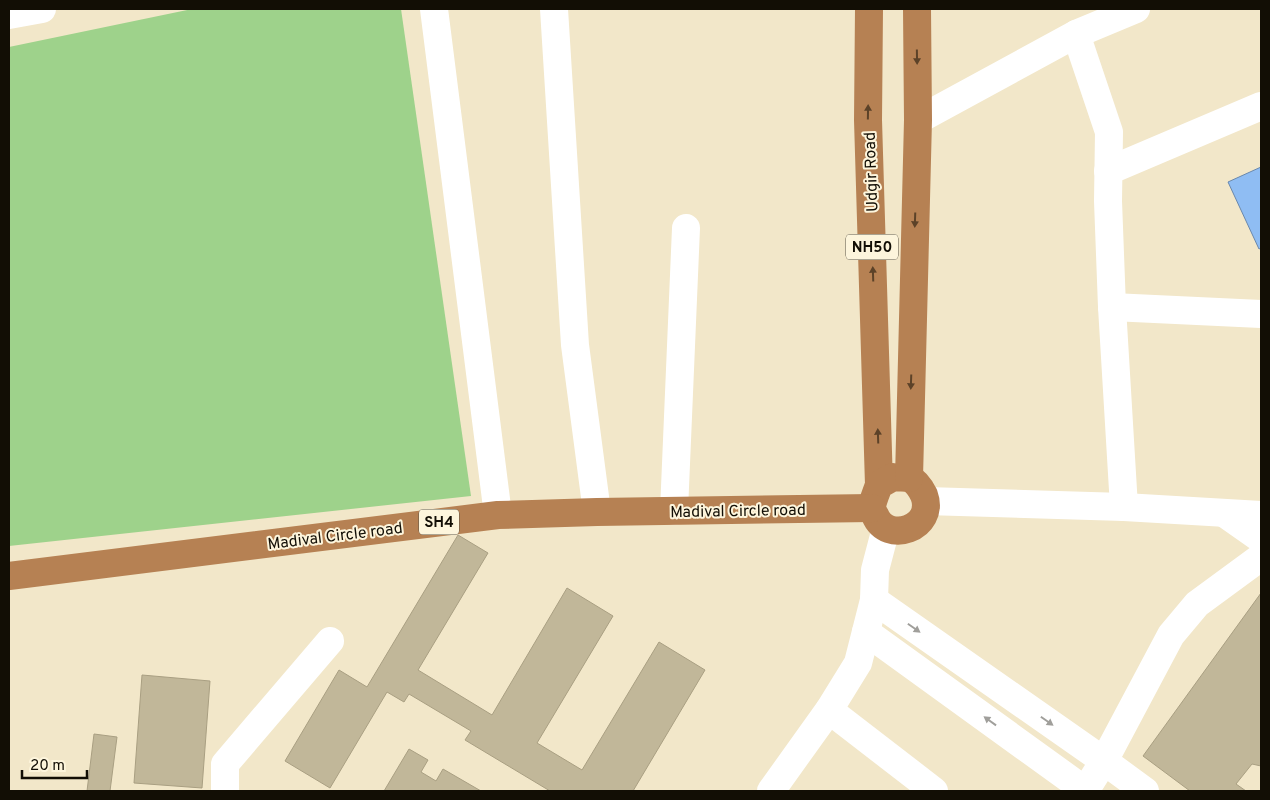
<svg xmlns="http://www.w3.org/2000/svg" width="1270" height="800" font-family="Overpass,sans-serif">
	<rect width="100%" height="100%" fill="#f2e7c9"/>
	<!-- green -->
	<path fill="#9ed28b" d="M192,9H401L471,496L9,546V47Z"/>
	<!-- water -->
	<path fill="#8fbdf3" stroke="#6a88ac" d="M1261,167V248L1259,249L1228,182Z"/>
	<!-- building -->
	<g fill="#c1b799" stroke="#a99f82">
		<path d="M458,535L488,553L418,670L492,715L567,588L613,616L537,743L582,770L659,642L705,670L633,791H550L465,740L471,731L409,694L404,702L387,692L330,788L285,761L339,670L367,687Z"/>
		<path d="M1261,593V766L1252,764L1236,784L1246,791H1190L1143,756Z"/>
		<path d="M142,675L210,681L202,788L134,783Z"/>
		<path d="M94,734L117,737L110,791H87Z"/>
		<path d="M409,749L428,760L421,772L436,781L443,769L481,791H384Z"/>
	</g>
	<g fill="none" stroke-linecap="round" stroke-linejoin="round">
		<!-- minor -->
		<g stroke="#fff" stroke-width="28">
			<path d="M434,9L498,515"/>
			<path d="M554,9L575,345L597,512"/>
			<path d="M9,15L42,9"/>
			<path d="M1076,34L1109,132L1108,201L1112,307L1124,507"/>
			<path d="M918,120L1076,34L1136,9"/>
			<path d="M1108,171L1261,106"/>
			<path d="M1112,307L1261,314"/>
			<path d="M926,501L1124,507L1261,515"/>
			<path d="M674,511L686,228"/>
			<path d="M1224,513L1261,539"/>
			<path d="M874,600L1104,761L1145,791"/>
			<path d="M866,632L1086,791"/>
			<path d="M829,710L934,791"/>
			<path d="M225,791V764L330,641"/>
			<path d="M771,791L829,710L858,663L874,600L875,570L886,528"/>
			<path d="M1085,791L1104,761L1171,635L1197,604L1261,557"/>
		</g>
		<!-- highway -->
		<g stroke="#b68153" stroke-width="28">
			<path d="M869,9L868,120L879,485"/>
			<path d="M893,477C897,478 904,477 909,478C916,481 921,489 924,495C936,528 887,545 875,515C874,515 872,508 872,508C872,502 877,491 879,485Z"/>
			<path d="M909,478L918,120L917,9"/>
			<path d="M9,576L498,515L597,512L872,508"/>
		</g>
	</g>
	<!-- one-way arrows -->
	<defs><path id="oneway-solid" d="M-6-.8H1V-3.2L6.5 0L1 3.2V.8H-6Z" transform="scale(1.25)"/></defs>
	<g fill="#5c4228">
		<use href="#oneway-solid" transform="translate(917 57) rotate(89)"/>
		<use href="#oneway-solid" transform="translate(868 112) rotate(-89)"/>
		<use href="#oneway-solid" transform="translate(915 220) rotate(92)"/>
		<use href="#oneway-solid" transform="translate(873 274) rotate(-92)"/>
		<use href="#oneway-solid" transform="translate(911 382) rotate(92)"/>
		<use href="#oneway-solid" transform="translate(878 436) rotate(-92)"/>
	</g>
	<g fill="#a09f9b">
		<use href="#oneway-solid" transform="translate(914 628) rotate(35)"/>
		<use href="#oneway-solid" transform="translate(990 721) rotate(-144)"/>
		<use href="#oneway-solid" transform="translate(1047 721) rotate(35)"/>
	</g>
	<g text-anchor="middle" stroke-width="4" stroke-linejoin="round" paint-order="stroke">
		<!-- shield labels -->
		<g fill="#fdf5dc" stroke="#585346" stroke-width="1">
			<rect x="846" y="234.5" width="52" height="25" rx="4"/>
			<rect x="419" y="509.5" width="40" height="25" rx="4"/>
		</g>
		<g font-size="15" font-weight="bold" fill="#120e05">
			<text x="872" y="252">NH50</text>
			<text x="439" y="527">SH4</text>
		</g>
		<!-- street labels -->
		<g font-size="16" fill="#120e05" stroke="#fdf5dc">
			<text transform="translate(870 172) rotate(-92)" y="6">Udgir Road</text>
			<text transform="translate(738 510) rotate(-1)" y="6">Madival Circle road</text>
			<text transform="translate(335 535) rotate(-7)" y="6">Madival Circle road</text>
		</g>
	</g>
	<!-- border -->
	<rect width="1270" height="800" fill="none" stroke="#120e05" stroke-width="20"/>
	<!-- scale -->
	<path d="M22 770v8h65v-8" fill="none" stroke="#120e05" stroke-width="2.5"/>
	<text x="30" y="770" font-size="15" fill="#120e05" stroke="#fdf5dc" stroke-width="4" paint-order="stroke">20 m</text>
</svg>
